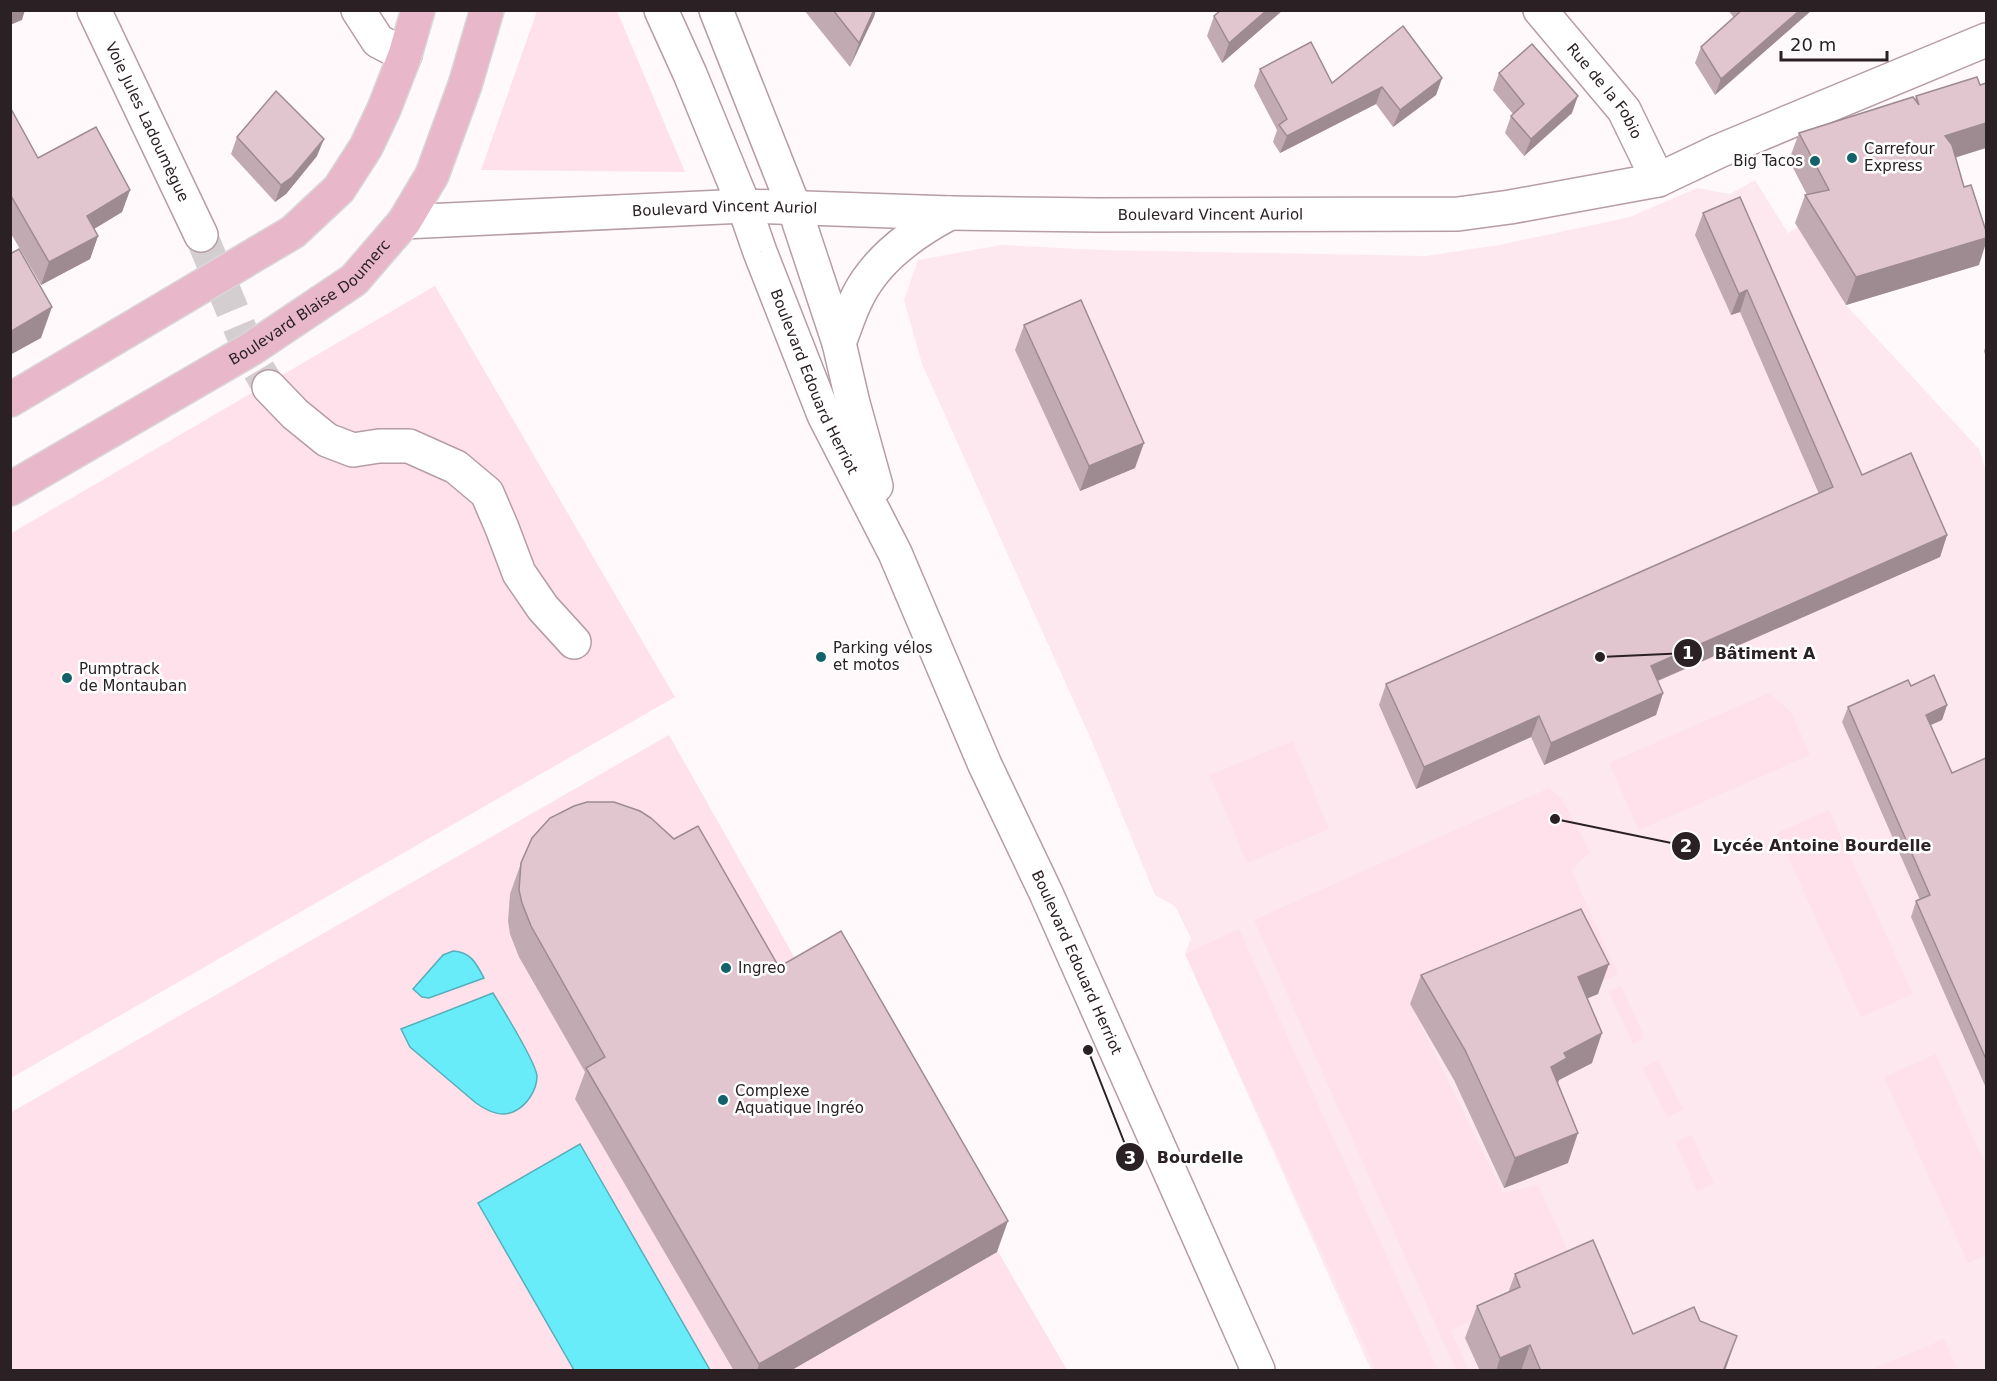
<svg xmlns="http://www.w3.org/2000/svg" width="1997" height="1381" font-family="'DejaVu Sans',sans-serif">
	<rect width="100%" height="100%" fill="#fff9fb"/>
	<!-- built -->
	<path fill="#fee8ef" d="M1755,180L1788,233L1798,227L1846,305L1979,449L1986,470V1370H1371L1185,954L1191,938L1175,906L1155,895L1093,744L922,364L904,300L918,260L1001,245L1101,250L1426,256L1499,245L1630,217L1697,188L1730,194Z"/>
	<!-- green -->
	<g fill="#fee1eb">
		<path d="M537,11H617L685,172L481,170Z"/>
		<path d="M435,286L675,697L11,1078L10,534Z"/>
		<path d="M1769,693L1791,712L1810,755L1639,830L1609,763Z"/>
		<path d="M669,735L805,976L898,1080L1067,1370H11L10,1113Z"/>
		<path d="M1293,741L1329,829L1247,863L1210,775Z"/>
		<path d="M1549,788L1562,799L1590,852L1571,870L1618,974L1601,982L1411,1005L1503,1193L1538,1185L1572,1260L1495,1295V1310L1451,1330L1469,1370H1456L1254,920Z"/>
		<path d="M1829,810L1913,994L1861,1017L1777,833Z"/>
		<path d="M1239,929L1438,1370H1375L1185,954Z"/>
		<path d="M1621,986L1645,1038L1633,1044L1609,992Z"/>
		<path d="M1936,1054L1986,1166V1255L1968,1263L1884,1077Z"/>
		<path d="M1658,1060L1683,1109L1667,1117L1643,1068Z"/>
		<path d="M1691,1135L1714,1183L1697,1191L1675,1142Z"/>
		<path d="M1944,1339L1958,1370H1870Z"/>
	</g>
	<!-- water -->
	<g fill="#69ecfa" stroke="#56afba" stroke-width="1.5">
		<path d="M453,951C471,952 476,963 484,978L429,998L422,997L413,989L443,955Z"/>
		<path d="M493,993C502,1008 536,1062 537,1076C537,1090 527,1105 515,1111C502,1118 487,1111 476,1103L410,1047L401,1029Z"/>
		<path d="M580,1144L710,1370H574L478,1203Z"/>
	</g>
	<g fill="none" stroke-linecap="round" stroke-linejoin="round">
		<!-- street-tunnel -->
		<path stroke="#d5ced0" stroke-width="33" stroke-dasharray="33 16" stroke-linecap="butt" d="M201,235L254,362L269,387"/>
		<!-- street casing -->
		<g stroke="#b69ca5" stroke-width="36">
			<g id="street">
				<path id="s1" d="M94,10L201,235"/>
				<path d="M358,10L378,41L405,55"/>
				<path id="s2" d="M1540,10L1624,110L1658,180"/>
				<path d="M269,387L295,414L327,440L353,450L379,446H409L456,467L487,493L502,528L519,573L543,608L574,642"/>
			</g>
		</g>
		<!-- secondary casing -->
		<g stroke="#b69ca5" stroke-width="36">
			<g id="secondary">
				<path id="s3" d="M661,10L690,74L744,206L760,252L824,415L895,553L985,765L1046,893L1258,1370"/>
				<path d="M716,10L794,207L839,343L853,403L876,486"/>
				<path id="s4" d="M404,222L744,206L950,213L1098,215L1458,214L1510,207L1658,180L1719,151L1986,40"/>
				<path d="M839,343C845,328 850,311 858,296C877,258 914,232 950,213"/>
			</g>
		</g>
		<!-- primary casing -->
		<g stroke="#d9d7d8" stroke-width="36">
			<g id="primary">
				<path d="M10,400L293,232L339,189L366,147L384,109L405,55L418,10"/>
				<path id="s5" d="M10,489L251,349L354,280L404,222L432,175L465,85L487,10"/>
			</g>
		</g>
		<!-- street -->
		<use href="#street" stroke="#fff" stroke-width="33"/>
		<!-- secondary -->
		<use href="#secondary" stroke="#fff" stroke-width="33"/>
		<!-- primary -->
		<use href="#primary" stroke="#e8b8ca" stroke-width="33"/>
	</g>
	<!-- wall -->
	<g fill="#c2aab2">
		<path d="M804,10H876L850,67Z"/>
		<path d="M1283,10L1222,63L1207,36L1214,16Z"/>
		<path d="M1728,10H1812L1715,95L1695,63L1701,47L1734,18Z"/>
		<path d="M1260,69L1332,83L1442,78L1436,95L1393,127L1376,104L1280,153L1273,142L1277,130L1254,86Z"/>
		<path d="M1499,73L1572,113L1524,156L1505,133L1511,116L1513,114L1493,90Z"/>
		<path d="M1916,96L1955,157L1979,265L1846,305L1795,223L1805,195H1807L1789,160L1799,133L1915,100Z"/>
		<path d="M10,107L38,158L130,190L122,212L94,229L98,236L90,259L41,285L10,232Z"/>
		<path d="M237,137L317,156L286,194L275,202L231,154Z"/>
		<path d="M1703,213L1862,475L1947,535L1940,557L1658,681L1663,693L1656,715L1544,765L1531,737L1416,789L1379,705L1386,684L1819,494L1740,312L1731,315L1695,235Z"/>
		<path d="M1024,325L1135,468L1080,491L1015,350Z"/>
		<path d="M1986,345V358L1984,351Z"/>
		<path d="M1911,686L1947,705L1942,720L1930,725L1952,773L1986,758V1088L1911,917L1916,901L1920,900L1842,722L1848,707Z"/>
		<path d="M521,863L779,967L997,1252L790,1371H734L575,1099L585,1072L519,957L510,934L508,921L510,894Z"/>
		<path d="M1421,975L1598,994L1587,998L1592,1063L1559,1080L1558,1083L1568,1163L1504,1188L1454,1080L1410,1004Z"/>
		<path d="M1515,1274L1633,1334L1700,1321L1725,1371H1480L1465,1338L1477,1306L1508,1293Z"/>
	</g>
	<!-- shaded-wall -->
	<g fill="#9e8b91">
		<path d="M10,10H25L22,20L10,25Z"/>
		<path d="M874,10H876L874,17L850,67L859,43Z"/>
		<path d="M1267,10H1283L1222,63L1229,43Z"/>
		<path d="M1800,10H1812L1715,95L1721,79Z"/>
		<path d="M1442,78L1436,95L1393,127L1400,110Z"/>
		<path d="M1382,87L1376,104L1280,153L1287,136Z"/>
		<path d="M1578,96L1572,113L1524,156L1531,139Z"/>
		<path d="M1986,123V148L1935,164L1945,136Z"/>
		<path d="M324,139L317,156L286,194L275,202L281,185Z"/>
		<path d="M130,190L122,212L79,238L87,216Z"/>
		<path d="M98,236L90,259L41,285L49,262Z"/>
		<path d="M1986,238V243L1979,265L1846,305L1856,277Z"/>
		<path d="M1747,290L1740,312L1731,315L1739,294Z"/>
		<path d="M52,307L41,338L10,355V332Z"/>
		<path d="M1144,443L1135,468L1080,491L1089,466Z"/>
		<path d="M1947,535L1940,557L1643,687L1651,666Z"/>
		<path d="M1663,693L1656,715L1544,765L1551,743Z"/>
		<path d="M1947,705L1942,720L1920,730L1926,715Z"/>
		<path d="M1539,716L1531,737L1416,789L1424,767Z"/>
		<path d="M1609,964L1598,994L1567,1007L1578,977Z"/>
		<path d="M1602,1033L1592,1063L1559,1080L1556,1088L1551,1067L1564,1053Z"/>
		<path d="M1578,1133L1568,1163L1504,1188L1515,1158Z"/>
		<path d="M1008,1221L997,1252L790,1371H757L759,1364Z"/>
		<path d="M1737,1336L1725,1371H1723Z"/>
		<path d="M1530,1345L1521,1371H1496L1500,1358Z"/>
	</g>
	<!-- building -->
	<g fill="#e2c6cf" stroke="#9e8b91" stroke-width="1.5">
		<path d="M833,10H874L859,43Z"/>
		<path d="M1221,10H1267L1229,43L1214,16Z"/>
		<path d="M1742,10H1800L1721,79L1701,47Z"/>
		<path d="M1403,26L1442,78L1400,110L1382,87L1287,136L1279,125L1287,119L1260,69L1311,42L1332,83Z"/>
		<path d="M1532,44L1578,96L1531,139L1511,116L1524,104L1499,73Z"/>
		<path d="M1977,77L1980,85L1986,83V123L1945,136L1952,145L1964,187L1971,185L1986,231V238L1856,277L1805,195L1829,190L1799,133L1913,97L1919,105L1916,96Z"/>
		<path d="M276,91L324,139L292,177L281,185L237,137Z"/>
		<path d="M10,107L38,158L96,127L130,190L87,216L98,236L49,262L10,194Z"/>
		<path d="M1740,197L1862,475L1911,453L1947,535L1651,666L1663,693L1551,743L1539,716L1424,767L1386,684L1833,487L1747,290L1739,294L1703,213Z"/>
		<path d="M19,249L52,307L10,332V254Z"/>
		<path d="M1081,300L1144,443L1089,466L1024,325Z"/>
		<path d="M1934,675L1947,705L1926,715L1952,773L1986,758V1059L1916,901L1930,895L1848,707L1908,680L1911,686Z"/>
		<path d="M587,802H614L640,811L651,818L674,839L698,826L779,967L841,931L1008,1221L759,1364L586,1068L605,1057L531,926L522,903L519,890L521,863L532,838L550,818L574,806Z"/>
		<path d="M1581,909L1609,964L1578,977L1602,1033L1564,1053L1567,1058L1551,1067L1578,1133L1515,1158L1465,1050L1421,975Z"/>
		<path d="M1593,1240L1633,1334L1694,1307L1700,1321L1737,1336L1723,1371H1541L1530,1345L1500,1358L1477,1306L1520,1287L1515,1274Z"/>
	</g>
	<!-- markers -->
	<g fill="#13626a" stroke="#fff" stroke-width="2">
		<circle cx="1852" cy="158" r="6"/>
		<circle cx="1815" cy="161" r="6"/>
		<circle cx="821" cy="657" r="6"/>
		<circle cx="67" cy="678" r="6"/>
		<circle cx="726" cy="968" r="6"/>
		<circle cx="723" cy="1100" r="6"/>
	</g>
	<g text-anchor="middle" stroke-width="5" stroke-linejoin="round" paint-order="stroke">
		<!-- street labels -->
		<g font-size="15" fill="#2b2125" stroke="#fff">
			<text dy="5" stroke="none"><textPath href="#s2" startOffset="104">Rue de la Fobio</textPath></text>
			<text dy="5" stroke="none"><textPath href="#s1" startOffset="124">Voie Jules Ladoumègue</textPath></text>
			<text dy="5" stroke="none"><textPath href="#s4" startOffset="321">Boulevard Vincent Auriol</textPath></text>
			<text dy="5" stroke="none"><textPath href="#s4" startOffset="807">Boulevard Vincent Auriol</textPath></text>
			<text dy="5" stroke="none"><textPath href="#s5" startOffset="354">Boulevard Blaise Doumerc</textPath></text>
			<text dy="5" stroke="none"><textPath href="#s3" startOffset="402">Boulevard Edouard Herriot</textPath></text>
			<text dy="5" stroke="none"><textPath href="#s3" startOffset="1040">Boulevard Edouard Herriot</textPath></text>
		</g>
		<!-- poi labels -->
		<g font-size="15" fill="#2b2125" stroke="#fff" text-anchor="start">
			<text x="1864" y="154">Carrefour<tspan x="1864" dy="17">Express</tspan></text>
			<text x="1803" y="166" text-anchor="end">Big Tacos</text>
			<text x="833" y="653">Parking vélos<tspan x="833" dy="17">et motos</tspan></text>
			<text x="79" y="674">Pumptrack<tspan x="79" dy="17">de Montauban</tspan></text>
			<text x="738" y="973">Ingreo</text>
			<text x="735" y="1096">Complexe<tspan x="735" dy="17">Aquatique Ingréo</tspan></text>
		</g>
	</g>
	<!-- callouts -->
	<path fill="none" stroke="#2b2125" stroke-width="2" d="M1600 657L1688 653M1555 819L1686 846M1088 1050L1130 1157"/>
	<g fill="#2b2125" stroke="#fff" stroke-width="2">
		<circle cx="1600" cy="657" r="6"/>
		<circle cx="1555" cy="819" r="6"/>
		<circle cx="1088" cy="1050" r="6"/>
		<circle cx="1688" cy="653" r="15"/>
		<circle cx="1686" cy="846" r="15"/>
		<circle cx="1130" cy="1157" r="15"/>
	</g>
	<g font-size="18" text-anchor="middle" font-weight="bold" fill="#fff">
		<text x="1688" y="659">1</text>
		<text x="1686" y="852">2</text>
		<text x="1130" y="1164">3</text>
	</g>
	<g font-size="16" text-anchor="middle" font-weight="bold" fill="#2b2125" stroke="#fff" stroke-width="5" stroke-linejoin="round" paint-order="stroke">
		<text x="1765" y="659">Bâtiment A</text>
		<text x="1822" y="851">Lycée Antoine Bourdelle</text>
		<text x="1200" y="1163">Bourdelle</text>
	</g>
	<!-- border -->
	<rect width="1997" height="1381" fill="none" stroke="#2b2125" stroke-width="24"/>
	<!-- scale -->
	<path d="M1781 51v9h106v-9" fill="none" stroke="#2b2125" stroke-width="3"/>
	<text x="1790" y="51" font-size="18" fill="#2b2125" stroke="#ffffff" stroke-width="4.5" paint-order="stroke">20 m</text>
</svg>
